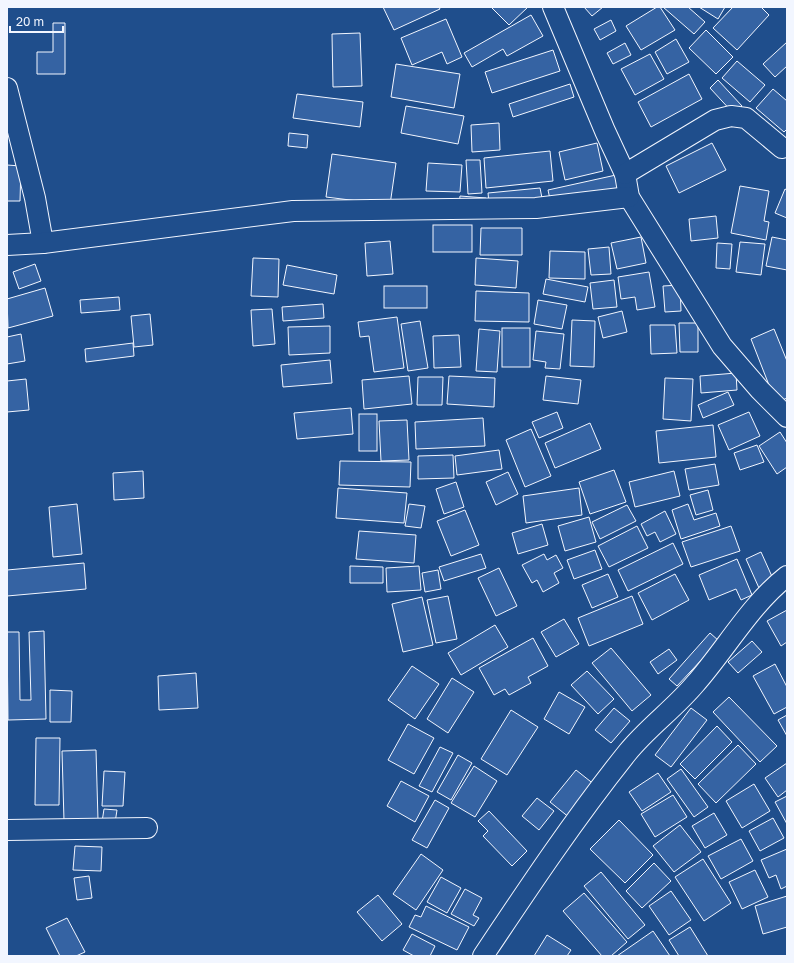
<svg xmlns="http://www.w3.org/2000/svg" width="794" height="963" font-family="'Golos Text',sans-serif">
	<rect width="100%" height="100%" fill="#1f4e8c"/>
	<!-- building -->
	<g fill="#3563a3" stroke="#f2f6ff">
		<path d="M383,7H439L440,9L394,30Z"/>
		<path d="M491,7H528L509,25Z"/>
		<path d="M584,7H603L592,16Z"/>
		<path d="M657,7H660L675,30L641,50L626,26Z"/>
		<path d="M663,7H688L705,22L694,34Z"/>
		<path d="M699,7H725L718,19Z"/>
		<path d="M733,7H761L769,15L737,50L713,28Z"/>
		<path d="M531,15L543,36L507,56L503,49L472,67L464,53Z"/>
		<path d="M446,19L462,57L447,64L442,52L412,65L401,38Z"/>
		<path d="M611,20L616,31L600,40L594,29Z"/>
		<path d="M53,23H65V74H37V52H53Z"/>
		<path d="M706,30L733,57L716,74L689,48Z"/>
		<path d="M360,33L362,86L333,87L332,34Z"/>
		<path d="M676,39L689,62L667,74L655,52Z"/>
		<path d="M787,42V66L775,77L763,64Z"/>
		<path d="M625,43L631,55L613,64L607,53Z"/>
		<path d="M553,50L560,71L492,93L485,72Z"/>
		<path d="M650,54L664,79L635,95L621,69Z"/>
		<path d="M737,61L765,85L750,102L722,78Z"/>
		<path d="M396,64L460,74L454,108L391,97Z"/>
		<path d="M689,74L702,99L651,127L638,102Z"/>
		<path d="M718,80L742,106L734,114L710,88Z"/>
		<path d="M570,84L574,97L513,117L509,104Z"/>
		<path d="M773,89L787,101V129L784,132L756,108Z"/>
		<path d="M297,94L363,102L360,127L293,118Z"/>
		<path d="M406,106L464,116L458,144L401,133Z"/>
		<path d="M499,123L500,150L472,152L471,125Z"/>
		<path d="M289,133L308,135L307,148L288,146Z"/>
		<path d="M597,143L603,171L565,180L559,152Z"/>
		<path d="M712,143L726,170L679,193L666,166Z"/>
		<path d="M550,151L553,181L486,188L484,158Z"/>
		<path d="M332,154L396,163L390,205L326,197Z"/>
		<path d="M466,160H480L482,193L468,194Z"/>
		<path d="M428,163L462,165L460,192L426,191Z"/>
		<path d="M7,165L21,166L20,201H7Z"/>
		<path d="M616,175L619,189L551,204L548,190Z"/>
		<path d="M740,186L769,191L764,221L769,222L766,240L731,233Z"/>
		<path d="M540,188L542,198L489,203L488,193Z"/>
		<path d="M785,189L787,190V218L775,213Z"/>
		<path d="M460,196L486,198L485,208L459,206Z"/>
		<path d="M716,216L718,238L691,241L689,219Z"/>
		<rect x="433" y="225" width="39" height="27"/>
		<path d="M481,228H522V255H480Z"/>
		<path d="M641,237L646,263L617,269L611,243Z"/>
		<path d="M772,237L787,240V270L766,266Z"/>
		<path d="M390,241L393,274L367,276L365,243Z"/>
		<path d="M740,242L765,244L761,275L736,272Z"/>
		<path d="M717,243L732,244L730,269L716,268Z"/>
		<path d="M609,247L611,274L591,275L588,249Z"/>
		<path d="M550,251L585,252V279L549,278Z"/>
		<path d="M253,258L279,259L278,297L251,296Z"/>
		<path d="M476,258L518,261L516,288L475,285Z"/>
		<path d="M35,264L41,281L19,289L13,272Z"/>
		<path d="M287,265L337,275L334,294L283,285Z"/>
		<path d="M649,272L655,307L637,310L635,297L621,299L618,277Z"/>
		<path d="M546,279L588,287L585,302L543,294Z"/>
		<path d="M614,280L617,307L593,309L590,283Z"/>
		<path d="M680,285L681,311L665,312L663,286Z"/>
		<rect x="384" y="286" width="43" height="22"/>
		<path d="M45,288L53,316L8,328L7,299Z"/>
		<path d="M476,291L529,293V322L475,321Z"/>
		<path d="M119,297L120,310L81,313L80,300Z"/>
		<path d="M538,300L567,305L562,329L534,324Z"/>
		<path d="M323,304L324,318L283,321L282,307Z"/>
		<path d="M272,309L275,344L253,346L251,310Z"/>
		<path d="M622,311L627,332L603,338L598,317Z"/>
		<path d="M150,314L153,345L134,347L131,316Z"/>
		<path d="M397,317L404,368L374,372L369,336L360,337L358,322Z"/>
		<path d="M572,320L595,321L594,367L570,366Z"/>
		<path d="M420,321L428,368L408,371L401,324Z"/>
		<path d="M679,323H698V352H680Z"/>
		<path d="M650,325H675L677,353L651,354Z"/>
		<path d="M330,326V353L289,355L288,327Z"/>
		<rect x="502" y="328" width="28" height="39"/>
		<path d="M479,329L500,331L497,372L476,371Z"/>
		<path d="M774,329L787,361V398L776,403L751,339Z"/>
		<path d="M536,331L564,334L560,369L545,368L546,362L533,360Z"/>
		<path d="M21,334L25,361L7,364V337Z"/>
		<path d="M459,335L461,367L434,368L433,336Z"/>
		<path d="M133,343L134,356L86,362L85,349Z"/>
		<path d="M330,360L332,383L283,387L281,365Z"/>
		<path d="M736,373L737,390L701,393L700,376Z"/>
		<path d="M409,376L412,404L364,409L362,380Z"/>
		<path d="M449,376L495,378L494,407L447,404Z"/>
		<path d="M546,376L581,380L578,404L543,400Z"/>
		<path d="M418,377H443L442,405H417Z"/>
		<path d="M665,378L693,379L691,421L663,419Z"/>
		<path d="M26,379L29,410L7,412V381Z"/>
		<path d="M728,392L734,405L703,418L698,405Z"/>
		<path d="M351,408L353,434L297,439L294,413Z"/>
		<path d="M557,412L563,428L539,438L532,422Z"/>
		<path d="M749,412L760,436L729,450L718,425Z"/>
		<rect x="359" y="414" width="18" height="37"/>
		<path d="M483,418L485,446L416,449L415,422Z"/>
		<path d="M407,420L409,460L381,461L379,421Z"/>
		<path d="M590,423L601,449L555,468L545,443Z"/>
		<path d="M713,425L716,457L659,463L656,431Z"/>
		<path d="M531,429L551,476L525,487L506,440Z"/>
		<path d="M780,432L787,443V467L777,474L759,446Z"/>
		<path d="M757,445L764,462L740,470L734,453Z"/>
		<path d="M499,450L502,469L457,475L455,456Z"/>
		<path d="M453,455L454,478L418,479V456Z"/>
		<path d="M340,461L411,462L410,487L339,485Z"/>
		<path d="M715,464L719,485L689,490L685,469Z"/>
		<path d="M614,470L626,502L590,514L579,482Z"/>
		<path d="M143,471L144,498L114,500L113,473Z"/>
		<path d="M674,471L680,496L635,507L629,482Z"/>
		<path d="M508,472L518,494L496,505L486,482Z"/>
		<path d="M456,482L464,507L444,514L436,489Z"/>
		<path d="M338,488L407,493L404,523L336,518Z"/>
		<path d="M579,488L582,515L526,523L523,496Z"/>
		<path d="M708,490L713,510L696,515L690,495Z"/>
		<path d="M77,504L82,554L53,557L49,507Z"/>
		<path d="M409,504L425,506L421,528L405,526Z"/>
		<path d="M688,504L694,520L716,513L720,526L681,539L672,510Z"/>
		<path d="M627,505L636,521L600,539L592,522Z"/>
		<path d="M465,510L479,545L451,556L437,521Z"/>
		<path d="M665,511L676,534L660,542L655,532L647,536L641,524Z"/>
		<path d="M589,517L596,542L565,551L558,526Z"/>
		<path d="M542,524L548,545L518,554L512,533Z"/>
		<path d="M637,526L648,548L609,567L598,546Z"/>
		<path d="M731,526L740,551L691,567L682,542Z"/>
		<path d="M359,531L416,535L414,563L356,559Z"/>
		<path d="M673,543L683,564L628,591L618,570Z"/>
		<path d="M595,550L602,569L574,579L567,560Z"/>
		<path d="M761,552L774,581L759,588L746,559Z"/>
		<path d="M481,554L486,568L444,581L439,567Z"/>
		<path d="M544,554L547,560L556,555L563,568L554,573L559,583L543,592L537,580L532,583L522,565Z"/>
		<path d="M737,559L752,595L741,600L736,589L709,600L699,575Z"/>
		<path d="M84,563L86,589L7,596V570Z"/>
		<path d="M350,566L383,567V583H350Z"/>
		<path d="M419,566L421,590L387,592L386,568Z"/>
		<path d="M499,568L517,606L496,616L478,578Z"/>
		<path d="M438,570L441,589L425,592L422,573Z"/>
		<path d="M608,574L618,597L592,608L582,585Z"/>
		<path d="M675,574L689,600L652,620L638,593Z"/>
		<path d="M448,596L457,639L436,643L427,600Z"/>
		<path d="M632,596L643,624L589,646L578,618Z"/>
		<path d="M422,597L433,645L403,652L392,604Z"/>
		<path d="M787,610V642L781,646L767,621Z"/>
		<path d="M564,619L579,644L556,657L541,632Z"/>
		<path d="M495,625L508,647L461,675L448,653Z"/>
		<path d="M44,631L46,719L8,720L7,632H19L20,700H31L29,632Z"/>
		<path d="M710,633L719,641L677,686L669,679Z"/>
		<path d="M533,638L548,666L528,677L531,683L509,695L505,689L494,695L479,668Z"/>
		<path d="M752,641L762,652L738,673L728,662Z"/>
		<path d="M611,648L651,695L632,711L592,663Z"/>
		<path d="M669,649L677,660L658,674L650,662Z"/>
		<path d="M775,664L787,687V707L774,714L753,676Z"/>
		<path d="M412,666L439,684L415,719L388,700Z"/>
		<path d="M587,671L614,699L598,714L571,685Z"/>
		<path d="M196,673L198,708L159,710L158,676Z"/>
		<path d="M452,678L474,692L448,733L427,719Z"/>
		<path d="M50,690L72,691L71,722H50Z"/>
		<path d="M559,692L585,707L569,734L544,719Z"/>
		<path d="M729,697L777,746L760,762L713,712Z"/>
		<path d="M614,708L630,721L611,743L595,730Z"/>
		<path d="M691,708L707,720L671,767L655,755Z"/>
		<path d="M511,710L538,727L507,775L481,759Z"/>
		<path d="M787,715V736L778,720Z"/>
		<path d="M408,724L434,738L414,774L388,760Z"/>
		<path d="M717,726L732,742L695,779L680,764Z"/>
		<path d="M36,738H60L59,805H35Z"/>
		<path d="M738,745L756,764L716,803L698,784Z"/>
		<path d="M440,747L453,753L432,792L419,786Z"/>
		<path d="M96,750L98,820L64,821L62,751Z"/>
		<path d="M458,755L472,763L451,800L437,792Z"/>
		<path d="M787,763V790L778,797L765,778Z"/>
		<path d="M474,766L497,781L475,817L451,803Z"/>
		<path d="M681,769L708,807L694,817L667,779Z"/>
		<path d="M576,770L595,785L570,818L550,802Z"/>
		<path d="M104,771L125,772L123,806H102Z"/>
		<path d="M658,773L671,792L642,811L629,792Z"/>
		<path d="M401,781L429,796L415,822L387,806Z"/>
		<path d="M754,784L770,811L742,828L726,801Z"/>
		<path d="M673,795L687,817L655,837L641,814Z"/>
		<path d="M787,796V824L775,802Z"/>
		<path d="M537,798L554,811L539,830L522,816Z"/>
		<path d="M435,800L449,808L427,848L412,840Z"/>
		<path d="M104,809L117,810L115,823L102,822Z"/>
		<path d="M489,811L527,851L512,866L483,836L488,831L478,821Z"/>
		<path d="M714,813L727,835L705,848L692,826Z"/>
		<path d="M773,818L784,838L760,851L749,831Z"/>
		<path d="M619,820L653,855L625,883L590,849Z"/>
		<path d="M680,825L701,852L674,872L653,846Z"/>
		<path d="M741,839L753,861L721,879L708,856Z"/>
		<path d="M75,846L102,847L101,871L73,870Z"/>
		<path d="M787,849V886L781,889L776,875L769,878L761,860Z"/>
		<path d="M421,854L443,870L416,910L393,894Z"/>
		<path d="M703,859L731,903L704,921L675,877Z"/>
		<path d="M654,863L671,881L642,908L626,891Z"/>
		<path d="M755,870L768,897L742,909L729,882Z"/>
		<path d="M601,872L645,925L628,939L584,886Z"/>
		<path d="M89,876L92,898L77,900L74,878Z"/>
		<path d="M441,877L461,888L447,913L427,902Z"/>
		<path d="M465,889L482,898L473,915L479,918L474,926L451,914Z"/>
		<path d="M671,891L691,920L669,935L649,906Z"/>
		<path d="M584,893L627,942L611,956H602L563,911Z"/>
		<path d="M378,895L402,924L382,941L357,912Z"/>
		<path d="M787,896V927L763,934L755,906Z"/>
		<path d="M426,906L469,927L457,950L409,927L415,915L421,917Z"/>
		<path d="M67,918L85,952L76,956H60L46,928Z"/>
		<path d="M690,927L708,956H679L669,940Z"/>
		<path d="M653,931L670,956H617Z"/>
		<path d="M412,934L435,946L430,956H414L403,950Z"/>
		<path d="M547,935L571,950L567,956H534Z"/>
	</g>
	<g fill="none" stroke-linecap="round" stroke-linejoin="round">
		<!-- minor casing -->
		<g stroke="#f2f6ff" stroke-width="22">
			<g id="minor">
				<path d="M553,7L605,131L625,174L629,197L722,346L760,390L787,417"/>
				<path d="M7,88L35,198L43,243"/>
				<path d="M625,174L715,120L731,116L746,118L782,148"/>
				<path d="M7,245L43,243L293,211L536,208L629,197"/>
				<path d="M7,830L147,828"/>
				<path d="M483,956C529,887 575,818 627,753C647,728 674,709 695,684C726,649 750,605 787,576"/>
			</g>
		</g>
		<!-- minor -->
		<use href="#minor" stroke="#1f4e8c" stroke-width="20"/>
	</g>
	<!-- border -->
	<rect width="794" height="963" fill="none" stroke="#f2f6ff" stroke-width="16"/>
	<!-- scale -->
	<path d="M10 26v6h53v-6" fill="none" stroke="#f2f6ff" stroke-width="2"/>
	<text x="16" y="26" font-size="12" fill="#f2f6ff" stroke="#1f4e8c" stroke-width="3" paint-order="stroke">20 m</text>
</svg>
